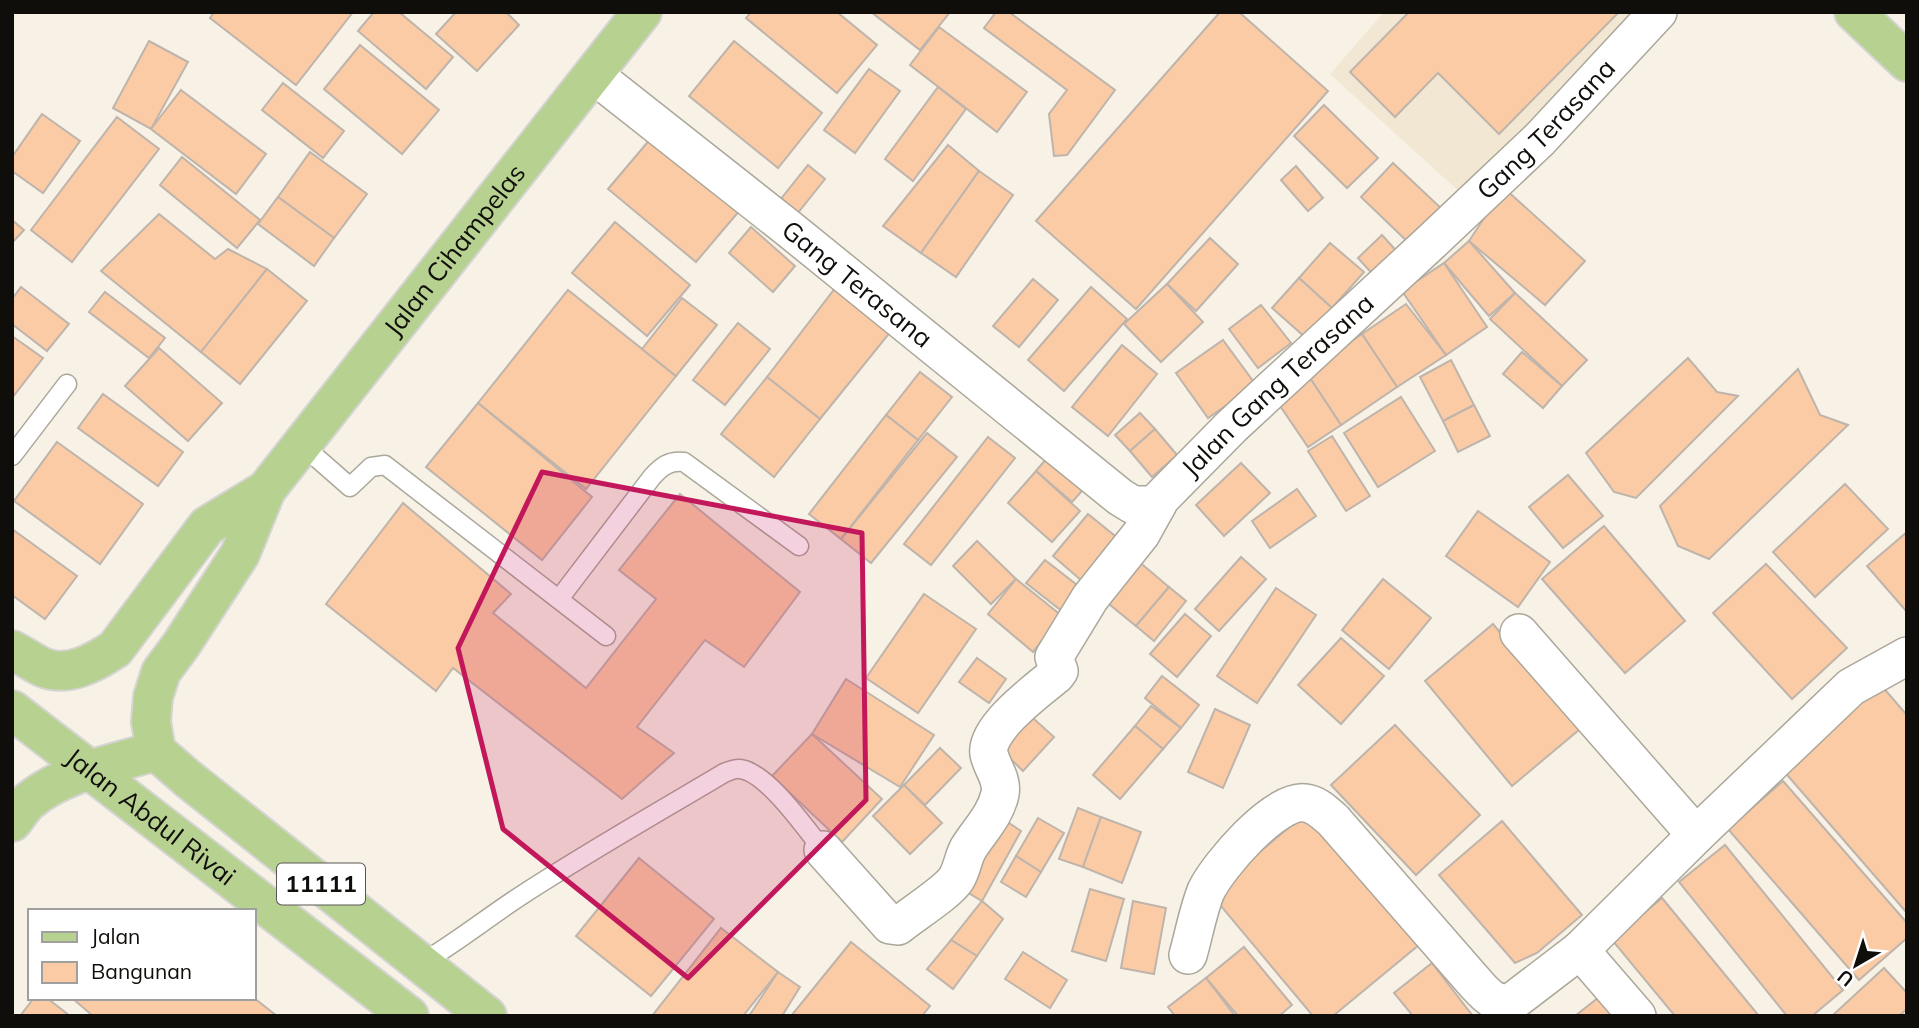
<svg xmlns="http://www.w3.org/2000/svg" width="1919" height="1028" font-family="Mulish,sans-serif">
	<rect width="100%" height="100%" fill="#f7f2e5"/>
	<!-- medical -->
	<path fill="#f1e7d2" d="M1384,12H1646L1466,198L1330,74Z"/>
	<!-- building -->
	<g fill="#fbcba6" stroke="#bfb4ab" stroke-width="2">
		<path d="M214,12H353L296,85L210,18Z"/>
		<path d="M374,12H399L453,57L426,89L358,31Z"/>
		<path d="M456,12H506L519,25L477,71L436,34Z"/>
		<path d="M751,12H837L877,45L837,93L746,18Z"/>
		<path d="M871,12H950L920,50Z"/>
		<path d="M996,12H1009L1115,90L1067,155L1054,156L1049,114L1067,90L984,28Z"/>
		<path d="M1220,12H1239L1328,91L1136,309L1036,221Z"/>
		<path d="M1409,12H1619L1499,134L1438,73L1395,117L1350,72Z"/>
		<path d="M939,27L1027,92L997,132L910,65Z"/>
		<path d="M149,41L188,62L151,129L113,108Z"/>
		<path d="M734,41L822,113L778,168L689,96Z"/>
		<path d="M360,45L439,110L402,154L324,89Z"/>
		<path d="M869,69L900,91L855,153L824,130Z"/>
		<path d="M283,83L344,131L323,158L262,110Z"/>
		<path d="M938,87L966,109L913,181L885,159Z"/>
		<path d="M181,90L266,154L236,194L151,129Z"/>
		<path d="M1324,105L1378,158L1347,188L1294,136Z"/>
		<path d="M42,114L80,141L43,193L12,171V157Z"/>
		<path d="M117,117L159,149L72,262L31,230Z"/>
		<path d="M652,137L740,210L696,262L608,189Z"/>
		<path d="M948,145L979,171L921,253L883,226Z"/>
		<path d="M310,152L367,194L334,238L278,197Z"/>
		<path d="M182,157L260,220L237,248L160,185Z"/>
		<path d="M1393,163L1444,211L1412,246L1361,197Z"/>
		<path d="M808,165L825,179L797,214L780,200Z"/>
		<path d="M1296,166L1323,198L1308,211L1281,180Z"/>
		<path d="M979,171L1013,195L956,277L921,253Z"/>
		<path d="M1504,188L1585,261L1545,305L1469,241Z"/>
		<path d="M278,197L334,238L314,266L258,224Z"/>
		<path d="M159,214L215,259L228,249L267,269L201,352L101,271Z"/>
		<path d="M12,220L24,230L12,243Z"/>
		<path d="M615,222L690,285L647,336L572,273Z"/>
		<path d="M751,227L795,266L773,292L729,253Z"/>
		<path d="M1382,235L1402,257L1378,280L1358,258Z"/>
		<path d="M1210,238L1238,264L1196,311L1167,284Z"/>
		<path d="M1469,241L1515,293L1489,316L1444,263Z"/>
		<path d="M1330,243L1364,272L1332,308L1299,278Z"/>
		<path d="M1444,263L1487,327L1446,355L1402,291Z"/>
		<path d="M267,269L307,301L240,384L201,352Z"/>
		<path d="M1299,278L1332,308L1306,338L1272,308Z"/>
		<path d="M1033,279L1058,300L1019,347L993,326Z"/>
		<path d="M1167,284L1203,322L1161,362L1124,324Z"/>
		<path d="M21,287L69,324L47,351L12,324V299Z"/>
		<path d="M836,287L892,330L820,419L767,377Z"/>
		<path d="M1091,287L1127,319L1064,391L1028,360Z"/>
		<path d="M568,290L676,376L586,489L478,403Z"/>
		<path d="M105,292L165,338L149,358L89,312Z"/>
		<path d="M1515,293L1587,360L1562,386L1490,319Z"/>
		<path d="M682,298L717,325L676,376L642,349Z"/>
		<path d="M1406,304L1446,355L1397,387L1362,334Z"/>
		<path d="M1261,305L1291,343L1258,368L1229,329Z"/>
		<path d="M738,323L770,349L725,405L693,380Z"/>
		<path d="M1362,334L1397,387L1341,425L1306,372Z"/>
		<path d="M12,336L43,358L12,398Z"/>
		<path d="M1223,340L1256,385L1208,418L1176,373Z"/>
		<path d="M1122,345L1157,374L1108,436L1072,407Z"/>
		<path d="M159,348L222,403L188,441L125,386Z"/>
		<path d="M1522,352L1562,386L1543,408L1503,374Z"/>
		<path d="M1688,358L1717,392L1738,396L1636,498L1614,492L1586,453Z"/>
		<path d="M1451,360L1474,405L1443,421L1420,377Z"/>
		<path d="M1798,369L1820,415L1848,425L1709,559L1678,546L1660,506Z"/>
		<path d="M920,372L952,397L918,440L886,415Z"/>
		<path d="M1306,372L1341,425L1308,447L1272,394Z"/>
		<path d="M767,377L820,419L774,477L721,434Z"/>
		<path d="M103,394L183,452L158,486L78,428Z"/>
		<path d="M1401,397L1435,451L1378,487L1344,433Z"/>
		<path d="M478,403L592,497L542,560L426,467Z"/>
		<path d="M1474,405L1490,436L1458,452L1443,421Z"/>
		<path d="M1140,413L1155,429L1130,451L1115,435Z"/>
		<path d="M886,415L918,440L841,539L809,514Z"/>
		<path d="M1155,429L1177,455L1152,477L1130,451Z"/>
		<path d="M927,433L957,457L871,563L841,539Z"/>
		<path d="M1332,436L1370,496L1346,511L1308,451Z"/>
		<path d="M988,437L1015,458L931,565L904,544Z"/>
		<path d="M57,442L143,504L100,564L14,501Z"/>
		<path d="M1052,452L1089,483L1072,502L1036,471Z"/>
		<path d="M1241,463L1270,493L1224,536L1196,505Z"/>
		<path d="M1036,471L1080,511L1052,542L1008,503Z"/>
		<path d="M1568,475L1603,516L1563,548L1529,507Z"/>
		<path d="M1845,484L1888,529L1815,597L1773,552Z"/>
		<path d="M1297,489L1316,516L1270,548L1252,521Z"/>
		<path d="M680,494L800,592L744,667L705,640L637,727L674,753L622,799L453,668L436,691L326,604L403,503L511,594L493,613L586,688L656,599L619,570Z"/>
		<path d="M1478,511L1550,562L1518,607L1446,556Z"/>
		<path d="M1088,514L1125,544L1089,587L1053,556Z"/>
		<path d="M1604,526L1685,621L1625,673L1542,579Z"/>
		<path d="M12,529L77,576L45,619L12,595Z"/>
		<path d="M1907,532V612L1867,566Z"/>
		<path d="M977,541L1016,579L991,604L953,566Z"/>
		<path d="M1131,555L1169,587L1136,626L1098,595Z"/>
		<path d="M1241,557L1266,579L1219,631L1195,609Z"/>
		<path d="M1045,560L1086,592L1067,615L1026,583Z"/>
		<path d="M1766,564L1847,648L1792,699L1713,613Z"/>
		<path d="M1016,579L1062,616L1033,652L988,614Z"/>
		<path d="M1383,579L1431,618L1389,669L1342,630Z"/>
		<path d="M1169,587L1186,601L1154,641L1136,626Z"/>
		<path d="M1276,588L1316,615L1257,703L1217,676Z"/>
		<path d="M924,594L976,629L918,713L866,678Z"/>
		<path d="M1185,614L1211,636L1177,677L1150,654Z"/>
		<path d="M1493,624L1580,729L1512,786L1425,681Z"/>
		<path d="M1341,638L1384,676L1341,724L1298,685Z"/>
		<path d="M977,658L1006,679L989,703L959,682Z"/>
		<path d="M1162,676L1199,705L1181,728L1145,698Z"/>
		<path d="M846,679L934,735L900,787L812,734Z"/>
		<path d="M1880,684L1907,715V913L1782,769Z"/>
		<path d="M1151,706L1181,728L1163,749L1135,726Z"/>
		<path d="M1215,709L1250,725L1223,788L1188,772Z"/>
		<path d="M1024,710L1054,737L1023,771L994,743Z"/>
		<path d="M1395,725L1480,815L1416,875L1331,785Z"/>
		<path d="M1135,726L1163,749L1120,799L1093,775Z"/>
		<path d="M812,734L882,799L842,842L772,776Z"/>
		<path d="M940,748L961,768L925,805L904,785Z"/>
		<path d="M1783,781L1907,923V938L1859,980L1728,829Z"/>
		<path d="M904,785L942,823L910,854L873,816Z"/>
		<path d="M1078,808L1101,817L1083,867L1059,859Z"/>
		<path d="M1309,811L1420,944L1333,1016H1313L1210,893Z"/>
		<path d="M1101,817L1141,832L1122,883L1083,867Z"/>
		<path d="M1038,818L1064,833L1041,872L1016,856Z"/>
		<path d="M1006,821L1021,831L982,901L962,889Z"/>
		<path d="M1502,821L1582,915L1537,953L1515,963L1439,875Z"/>
		<path d="M1725,845L1843,990L1812,1016H1787L1679,882Z"/>
		<path d="M1016,856L1041,872L1026,897L1001,882Z"/>
		<path d="M639,858L714,919L651,996L576,936Z"/>
		<path d="M1090,889L1124,899L1106,961L1072,951Z"/>
		<path d="M1662,898L1759,1016H1675L1612,940Z"/>
		<path d="M982,901L1003,919L977,956L951,940Z"/>
		<path d="M1133,901L1166,908L1154,974L1121,968Z"/>
		<path d="M721,928L778,972L743,1016H652Z"/>
		<path d="M951,940L977,956L953,989L927,969Z"/>
		<path d="M851,942L930,1006L922,1016H791Z"/>
		<path d="M1244,947L1292,1005L1279,1016H1238L1206,978Z"/>
		<path d="M1023,952L1067,980L1050,1008L1005,979Z"/>
		<path d="M1432,963L1472,1015L1471,1016H1413L1394,993Z"/>
		<path d="M1884,968L1907,993V1009L1899,1016H1832Z"/>
		<path d="M778,972L800,987L782,1016H749Z"/>
		<path d="M1206,978L1235,1016H1175L1168,1007Z"/>
		<path d="M1608,990L1628,1016H1575Z"/>
		<path d="M34,998H47L70,1016H20Z"/>
		<path d="M72,998H254L277,1016H93Z"/>
	</g>
	<g fill="none" stroke-linecap="round" stroke-linejoin="round">
		<!-- lane casing -->
		<g stroke="#aba79b" stroke-width="21">
			<g id="lane">
				<path d="M302,445L350,487L371,467L385,465L606,636"/>
				<path d="M12,456L67,384"/>
				<path d="M559,599L652,477C661,467 669,460 684,462L799,546"/>
				<path d="M420,964C456,943 488,917 522,895C588,852 657,813 724,773C729,771 736,768 740,769C767,772 806,829 823,850"/>
			</g>
		</g>
		<!-- street casing -->
		<g stroke="#aba79b" stroke-width="40">
			<g id="street">
				<path id="s1" d="M594,75L788,228L1120,497L1133,505H1157"/>
				<path d="M1519,633L1696,835"/>
				<path id="s2" d="M823,850L890,925L898,926C911,915 948,892 956,879C962,870 963,858 968,849C979,831 995,816 1000,794C1003,779 992,768 989,754C984,729 1039,689 1056,675L1059,671L1054,657L1090,598L1141,534L1161,498L1232,426L1430,243L1540,139L1658,12"/>
				<path d="M1188,955C1194,934 1198,911 1206,891C1218,866 1275,799 1305,803C1316,804 1325,813 1333,820L1477,985C1487,996 1496,1006 1512,1002L1580,950"/>
				<path d="M1637,1016L1580,950L1696,835L1851,687L1907,656"/>
			</g>
		</g>
		<!-- primary casing -->
		<g stroke="#d4d4d3" stroke-width="42">
			<g id="primary">
				<path d="M1854,12L1907,62"/>
				<path d="M12,650C22,655 32,662 42,667C67,678 94,663 115,649L207,526L266,490"/>
				<path id="s3" d="M12,710L409,1016"/>
				<path id="s4" d="M156,751L151,722L153,697L161,672L181,645L240,554L266,490L642,12"/>
				<path d="M156,751L187,778L487,1016"/>
				<path d="M12,822C18,815 23,806 29,801C64,772 113,764 156,751"/>
			</g>
		</g>
		<!-- lane -->
		<use href="#lane" stroke="#fff" stroke-width="18"/>
		<!-- street -->
		<use href="#street" stroke="#fff" stroke-width="37"/>
		<!-- primary -->
		<use href="#primary" stroke="#b7d191" stroke-width="38"/>
	</g>
	<!-- marked area -->
	<path fill="#c2185b" fill-opacity="0.2" stroke="#c2185b" stroke-width="5" stroke-linejoin="round" d="M542,472L862,533L866,800L688,978L503,829L458,648Z"/>
	<g text-anchor="middle" stroke-width="5" stroke-linejoin="round" paint-order="stroke">
		<!-- shield labels -->
		<rect fill="#fff" stroke="#585654" stroke-width="2" x="277" y="863.5" width="88" height="41" rx="5"/>
		<g font-size="24" font-weight="bold" fill="#100e0a">
			<text x="321" y="892">11111</text>
		</g>
		<!-- street labels -->
		<g font-size="26" fill="#100e0a" stroke="#fff">
			<text dy="9" stroke="none"><textPath href="#s2" startOffset="1174">Gang Terasana</textPath></text>
			<text dy="9" stroke="none"><textPath href="#s4" startOffset="597">Jalan Cihampelas</textPath></text>
			<text dy="9" stroke="none"><textPath href="#s1" startOffset="336">Gang Terasana</textPath></text>
			<text dy="9" stroke="none"><textPath href="#s2" startOffset="803">Jalan Gang Terasana</textPath></text>
			<text dy="9" stroke="none"><textPath href="#s3" startOffset="175">Jalan Abdul Rivai</textPath></text>
		</g>
	</g>
	<!-- border -->
	<rect width="1919" height="1028" fill="none" stroke="#100e0a" stroke-width="28"/>
	<!-- legend -->
	<rect x="28" y="909" width="228" height="91" fill="#ffffff" stroke="#9f9f9d" stroke-width="2"/>
	<rect x="42" y="932" width="35" height="10" fill="#b7d191" stroke="#9f9f9d" stroke-width="2"/>
	<text x="91" y="944" font-size="21" fill="#100e0a">Jalan</text>
	<rect x="42" y="962" width="35" height="21" fill="#fbcba6" stroke="#9f9f9d" stroke-width="2"/>
	<text x="91" y="979" font-size="21" fill="#100e0a">Bangunan</text>
	<!-- north arrow -->
	<g transform="translate(1856 965) rotate(219)" stroke="#ffffff" stroke-width="5" paint-order="stroke">
	<path d="M0-5L12 26L0 18L-12 26Z" fill="#100e0a"/>
	<text y="-10" font-size="19" font-weight="bold" text-anchor="middle" fill="#100e0a">U</text>
	</g>
</svg>
